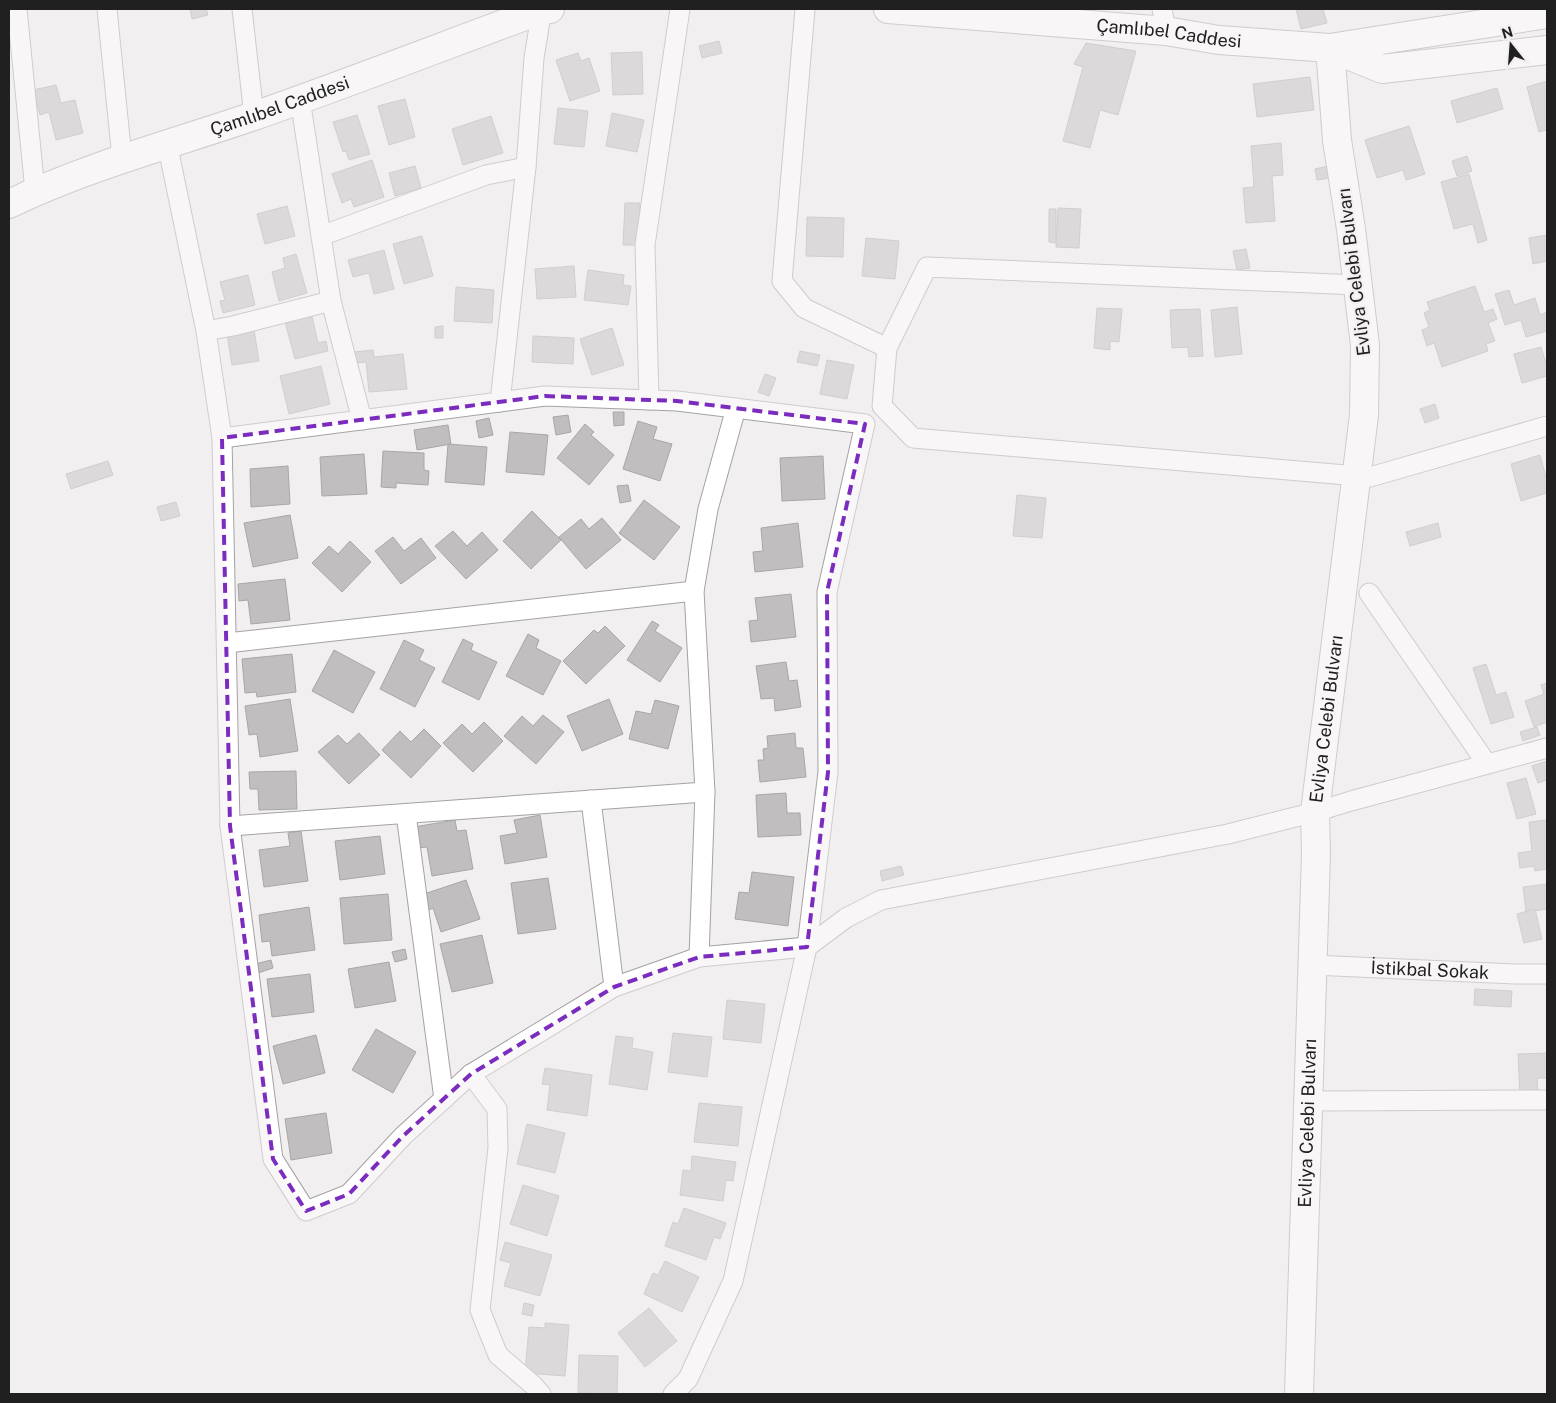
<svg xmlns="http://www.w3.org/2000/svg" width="1556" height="1403" font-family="'Public Sans',sans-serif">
	<rect width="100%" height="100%" fill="#f2eff1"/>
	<!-- building -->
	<g fill="#c1bec0" stroke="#a9a6a8">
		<path d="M190,9H206L208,15L192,19Z"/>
		<path d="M1296,9H1323L1327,23L1301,29Z"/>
		<path d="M719,41L722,53L702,58L699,46Z"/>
		<path d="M1086,43L1136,51L1118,115L1100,110L1090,148L1063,141L1083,67L1074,64Z"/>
		<path d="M642,52L643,94L613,95L611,53Z"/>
		<path d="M578,53L581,61L589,58L600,91L570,101L556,60Z"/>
		<path d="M1310,77L1314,110L1257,117L1253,84Z"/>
		<path d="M1547,81V130L1539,132L1527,87Z"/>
		<path d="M56,85L61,103L75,100L83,133L56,140L49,112L40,115L33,90Z"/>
		<path d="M1497,88L1503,109L1457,123L1451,101Z"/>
		<path d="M405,99L415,137L389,145L378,106Z"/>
		<path d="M558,108L588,111L584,147L554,144Z"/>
		<path d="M612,113L644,120L637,152L606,146Z"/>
		<path d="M357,115L370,154L349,160L346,151L343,152L333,122Z"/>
		<path d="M491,116L503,153L463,165L452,129Z"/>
		<path d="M1409,126L1425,174L1406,180L1403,170L1377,178L1365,140Z"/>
		<path d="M1281,143L1283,175L1272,176L1275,221L1246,223L1243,188L1254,187L1251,146Z"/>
		<path d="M1467,156L1472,171L1457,176L1452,161Z"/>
		<path d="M372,160L384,197L354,207L351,199L342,203L332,174Z"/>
		<path d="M1333,165L1335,177L1317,180L1315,169Z"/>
		<path d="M415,166L421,188L395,196L389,173Z"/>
		<path d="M1469,174L1487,240L1478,243L1473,224L1454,229L1441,182Z"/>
		<path d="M625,203H640L639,245H623Z"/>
		<path d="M287,206L295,236L265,244L257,214Z"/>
		<path d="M1058,208L1081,209L1079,248L1056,247Z"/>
		<path d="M1049,209H1056V243L1049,242Z"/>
		<path d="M807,217L844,218L843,257L806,256Z"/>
		<path d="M1547,235V261L1533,264L1529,238Z"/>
		<path d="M422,236L433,276L404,284L393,244Z"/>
		<path d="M866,238L899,241L895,279L862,276Z"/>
		<path d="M1246,249L1250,268L1237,270L1233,251Z"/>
		<path d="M384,250L394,289L374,294L369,273L353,277L348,260Z"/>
		<path d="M296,254L307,293L279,301L272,272L285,268L283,258Z"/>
		<path d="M574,266L576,297L537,299L535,269Z"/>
		<path d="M588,270L624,275L623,285L631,286L628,305L584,300Z"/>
		<path d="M248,275L255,305L223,313L220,301L225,300L220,282Z"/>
		<path d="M1475,286L1484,312L1493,309L1497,319L1488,323L1495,341L1486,344L1488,351L1442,367L1434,343L1427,346L1422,330L1429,327L1424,313L1430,310L1427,302Z"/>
		<path d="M456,287L494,290L492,323L454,321Z"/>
		<path d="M1509,290L1514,305L1535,298L1540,315L1547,312V331L1526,337L1521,320L1505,325L1495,294Z"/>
		<path d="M1237,307L1242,354L1215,357L1211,310Z"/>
		<path d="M1097,308L1122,309L1119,342L1110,341V350L1094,348Z"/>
		<path d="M1200,309L1203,356L1189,357L1188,347L1172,348L1170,310Z"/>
		<path d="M311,312L318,343L326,341L328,351L295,359L284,318Z"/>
		<path d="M253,324L259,361L232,365L226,328Z"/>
		<path d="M443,326V338H435V327Z"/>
		<path d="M612,328L624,365L592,375L580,339Z"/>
		<path d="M533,336L574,338L573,364L532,362Z"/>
		<path d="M1541,347L1547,367V376L1522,383L1514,354Z"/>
		<path d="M373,350L374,357L403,354L407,389L369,392L366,362L355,363L354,352Z"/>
		<path d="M800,351L820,355L817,366L797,362Z"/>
		<path d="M827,360L854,365L847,399L820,394Z"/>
		<path d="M321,366L330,404L289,414L280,376Z"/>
		<path d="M765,374L776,378L769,396L758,392Z"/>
		<path d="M1435,404L1439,418L1425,423L1420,409Z"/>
		<path d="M613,412H624V425L614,426Z"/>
		<path d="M568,415L571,432L556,435L553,417Z"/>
		<path d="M489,418L493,435L479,438L476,421Z"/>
		<path d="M638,421L657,427L653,439L672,444L660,481L623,469Z"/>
		<path d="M585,424L594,432L591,435L614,455L589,485L557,458Z"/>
		<path d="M448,425L451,444L417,450L414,430Z"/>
		<path d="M510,432L548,435L544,475L506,472Z"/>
		<path d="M448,444L487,447L484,485L445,482Z"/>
		<path d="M383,451L424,453V470L429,471L428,485L396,483V488L381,487Z"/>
		<path d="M364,454L367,494L322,496L320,457Z"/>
		<path d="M1540,455L1547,481V493L1521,501L1511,464Z"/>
		<path d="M823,456L825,499L782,501L780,458Z"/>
		<path d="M108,461L113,475L71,489L66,474Z"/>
		<path d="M288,466L290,504L251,507L250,469Z"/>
		<path d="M628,485L631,501L620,503L617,486Z"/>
		<path d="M1017,495L1046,498L1042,538L1013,536Z"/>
		<path d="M644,500L680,527L654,560L619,533Z"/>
		<path d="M176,502L180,516L161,521L157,507Z"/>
		<path d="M532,511L561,540L531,569L503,541Z"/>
		<path d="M290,515L298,558L253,567L244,523Z"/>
		<path d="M602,518L621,540L586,569L559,537L581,519L589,529Z"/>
		<path d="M798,523L803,567L755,572L753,552L763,551L761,528Z"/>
		<path d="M1438,523L1441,537L1410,546L1406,532Z"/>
		<path d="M453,531L467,546L482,532L498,550L466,579L435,546Z"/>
		<path d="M393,537L404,551L421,538L436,558L401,584L375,551Z"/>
		<path d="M350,541L371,562L342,592L312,563L329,546L338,554Z"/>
		<path d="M285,579L290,620L251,624L248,600L239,601L238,584Z"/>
		<path d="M791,594L796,637L751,642L749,621L758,620L755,598Z"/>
		<path d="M652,621L659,625L655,631L682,648L660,682L627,660Z"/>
		<path d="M605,626L625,646L586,684L563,661L594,630L598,633Z"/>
		<path d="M528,634L539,640L536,648L561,661L543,695L506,676Z"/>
		<path d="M463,639L473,644L471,650L497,662L479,700L442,682Z"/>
		<path d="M404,640L424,650L419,660L435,668L415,707L380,689Z"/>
		<path d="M334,650L375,672L353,713L312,691Z"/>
		<path d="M292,654L296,692L257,697L256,692L245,693L242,659Z"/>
		<path d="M786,662L789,681L797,680L801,707L775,711L774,698L761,699L756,666Z"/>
		<path d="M1486,664L1496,695L1506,692L1514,717L1491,724L1473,668Z"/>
		<path d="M1547,683V722L1534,727L1525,701L1544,694L1541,685Z"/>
		<path d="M290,699L298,751L260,757L257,734L249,735L245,706Z"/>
		<path d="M609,699L623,734L582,751L567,716Z"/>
		<path d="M655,700L679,706L668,749L629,739L636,711L651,714Z"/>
		<path d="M543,715L564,732L536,764L504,736L522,716L533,726Z"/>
		<path d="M484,722L503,741L473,772L443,743L462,724L472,734Z"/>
		<path d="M1537,727L1540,735L1523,741L1520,732Z"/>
		<path d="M424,729L441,746L411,778L382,750L400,731L411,742Z"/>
		<path d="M359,733L380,755L349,784L318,752L338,735L347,744Z"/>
		<path d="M795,733L796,748H803L806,777L760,782L758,760H764L763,749L768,748L767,736Z"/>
		<path d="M1547,761V780L1538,783L1532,766Z"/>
		<path d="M296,771L297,809L259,810L258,789H250L249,772Z"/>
		<path d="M1526,778L1536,814L1517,819L1507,783Z"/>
		<path d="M786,793L787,813H800L801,835L758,837L756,795Z"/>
		<path d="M540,815L547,857L505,864L500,836L517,833L514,820Z"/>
		<path d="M455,820L457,831L466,830L473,869L432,876L427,847L417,848L414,827Z"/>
		<path d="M1547,820V869L1535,871L1534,866L1520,868L1518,853L1532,851L1529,822Z"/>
		<path d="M301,831L308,881L264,887L259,850L290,846L288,833Z"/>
		<path d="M380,836L385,874L340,880L335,841Z"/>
		<path d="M901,866L904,875L882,881L880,871Z"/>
		<path d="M752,872L794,877L788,926L735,919L739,892L749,893Z"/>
		<path d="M548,878L556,929L518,934L511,883Z"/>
		<path d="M466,880L480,919L441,932L433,908L429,910L424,894Z"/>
		<path d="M1547,884V909L1526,912L1523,887Z"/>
		<path d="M388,894L392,940L344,944L340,898Z"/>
		<path d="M309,907L315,950L272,956L270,941L262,942L259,915Z"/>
		<path d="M1535,909L1542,939L1524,943L1517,914Z"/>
		<path d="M482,935L493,983L452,992L440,944Z"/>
		<path d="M405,949L407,959L395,962L392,952Z"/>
		<path d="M271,960L273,968L258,973L255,964Z"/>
		<path d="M389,962L396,1001L355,1008L348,969Z"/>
		<path d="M310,974L314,1012L272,1017L267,979Z"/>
		<path d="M1475,989L1512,991L1511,1007L1474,1005Z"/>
		<path d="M727,1000L765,1004L761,1043L723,1039Z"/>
		<path d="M376,1029L416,1052L393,1093L352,1070Z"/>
		<path d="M673,1033L712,1037L707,1077L668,1072Z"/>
		<path d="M316,1035L325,1073L283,1084L273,1046Z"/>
		<path d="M616,1036L633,1038L632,1048L653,1052L647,1090L609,1084Z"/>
		<path d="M1547,1053V1078H1537L1538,1094L1520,1095L1518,1054Z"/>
		<path d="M545,1068L592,1075L587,1116L547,1110L550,1085L542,1084Z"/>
		<path d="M699,1103L742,1107L738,1146L694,1142Z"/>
		<path d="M326,1113L332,1153L291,1160L285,1119Z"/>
		<path d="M527,1124L565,1133L555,1173L517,1164Z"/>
		<path d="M692,1156L736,1162L733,1181L726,1180L723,1201L680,1195L683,1170L691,1171Z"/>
		<path d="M523,1185L559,1196L547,1236L510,1224Z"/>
		<path d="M684,1208L726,1223L720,1239L714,1237L706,1260L665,1246L673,1222L678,1224Z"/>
		<path d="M505,1242L552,1255L540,1296L504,1286L511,1263L500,1260Z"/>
		<path d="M665,1261L699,1277L682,1312L644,1294L653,1273L658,1275Z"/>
		<path d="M524,1303L534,1305L532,1316L522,1314Z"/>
		<path d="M649,1308L677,1341L645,1367L618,1333Z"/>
		<path d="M545,1323L569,1325L565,1376L525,1373L529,1327L545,1328Z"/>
		<path d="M579,1355L618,1356L617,1394L578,1393Z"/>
	</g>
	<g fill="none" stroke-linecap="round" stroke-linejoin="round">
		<!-- minor casing -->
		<g stroke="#a4a2a4" stroke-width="21">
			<g id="minor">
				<path d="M17,9L35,191"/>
				<path d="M107,9L122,158"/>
				<path d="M242,9L254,116"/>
				<path d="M805,9L782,281L804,308L887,348"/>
				<path d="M1162,9L1166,31"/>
				<path d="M167,143L206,331L222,438L230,826L273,1159L306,1211L349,1194L403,1136L471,1074L614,987L699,957L807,947L846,918L881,900L1228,834L1315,812L1351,801L1547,748"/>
				<path d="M321,236L486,175L526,167"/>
				<path d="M1358,285L927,267L887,348L882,406L913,438L1370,477L1547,426"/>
				<path d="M331,301L362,420"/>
				<path d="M206,331L233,326L331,301L300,99"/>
				<path d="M649,400L645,245L680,9"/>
				<path d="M500,402L526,167L534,58L542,9"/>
				<path d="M222,438L545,396L677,401L865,424L827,592L828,772L807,947L733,1281L688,1379L673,1394"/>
				<path d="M1369,593L1487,764"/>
				<path d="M227,643L694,591"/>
				<path d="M591,800L614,987"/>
				<path d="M406,814L444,1099"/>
				<path d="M230,826L705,792"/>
				<path d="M699,957L705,792L694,591L708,509L736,408"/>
				<path id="s1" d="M1312,965L1515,974H1547"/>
				<path d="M471,1074L497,1109L498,1148L480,1310L498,1355L533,1385L541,1394"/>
				<path d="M1320,1101L1547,1100"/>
			</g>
		</g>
		<!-- primary casing -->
		<g stroke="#a4a2a4" stroke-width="30">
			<g id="primary">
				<path id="s2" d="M888,9L1166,31L1219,40L1330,48L1547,14"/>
				<path d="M1331,48L1382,69L1547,50"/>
				<path id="s3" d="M9,204C88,166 172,144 254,116C351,82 446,45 541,10L550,9"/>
				<path id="s4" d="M1299,1394L1316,854L1315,812L1364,415L1365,345L1351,229L1337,140L1330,48"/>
			</g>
		</g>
		<!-- minor -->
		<use href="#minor" stroke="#fff" stroke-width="19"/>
		<!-- primary -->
		<use href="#primary" stroke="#fff" stroke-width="28"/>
	</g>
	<!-- marked area -->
	<path d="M0 0H1556V1403H0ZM545,396L677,401L865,424L827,592L828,772L807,947L699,957L614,987L471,1074L403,1136L349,1194L306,1211L273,1159L230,826L222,438Z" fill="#f2eff1" fill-opacity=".55" fill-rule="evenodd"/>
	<path fill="none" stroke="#7b2cbf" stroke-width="4" stroke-dasharray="10 6" stroke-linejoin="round" d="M545,396L677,401L865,424L827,592L828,772L807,947L699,957L614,987L471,1074L403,1136L349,1194L306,1211L273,1159L230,826L222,438Z"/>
	<g text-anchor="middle" stroke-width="4" stroke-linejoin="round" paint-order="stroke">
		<!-- street labels -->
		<g font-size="18" fill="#212021" stroke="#f2eff1">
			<text dy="6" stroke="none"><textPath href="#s2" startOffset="282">Çamlıbel Caddesi</textPath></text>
			<text dy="6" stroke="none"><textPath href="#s3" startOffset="288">Çamlıbel Caddesi</textPath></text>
			<text transform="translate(1354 272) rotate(-97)" y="6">Evliya Celebi Bulvarı</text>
			<text dy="6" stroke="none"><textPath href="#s4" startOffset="676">Evliya Celebi Bulvarı</textPath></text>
			<text dy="6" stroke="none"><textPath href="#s1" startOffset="118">İstikbal Sokak</textPath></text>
			<text dy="6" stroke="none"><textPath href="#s4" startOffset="271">Evliya Celebi Bulvarı</textPath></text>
		</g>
	</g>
	<!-- border -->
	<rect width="1556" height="1403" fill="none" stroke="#212021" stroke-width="20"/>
	<!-- north arrow -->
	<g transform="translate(1511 45) rotate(343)" stroke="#f2eff1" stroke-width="4" paint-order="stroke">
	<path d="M0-4L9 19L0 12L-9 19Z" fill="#212021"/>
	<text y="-8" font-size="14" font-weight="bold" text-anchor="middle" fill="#212021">N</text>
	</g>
</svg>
